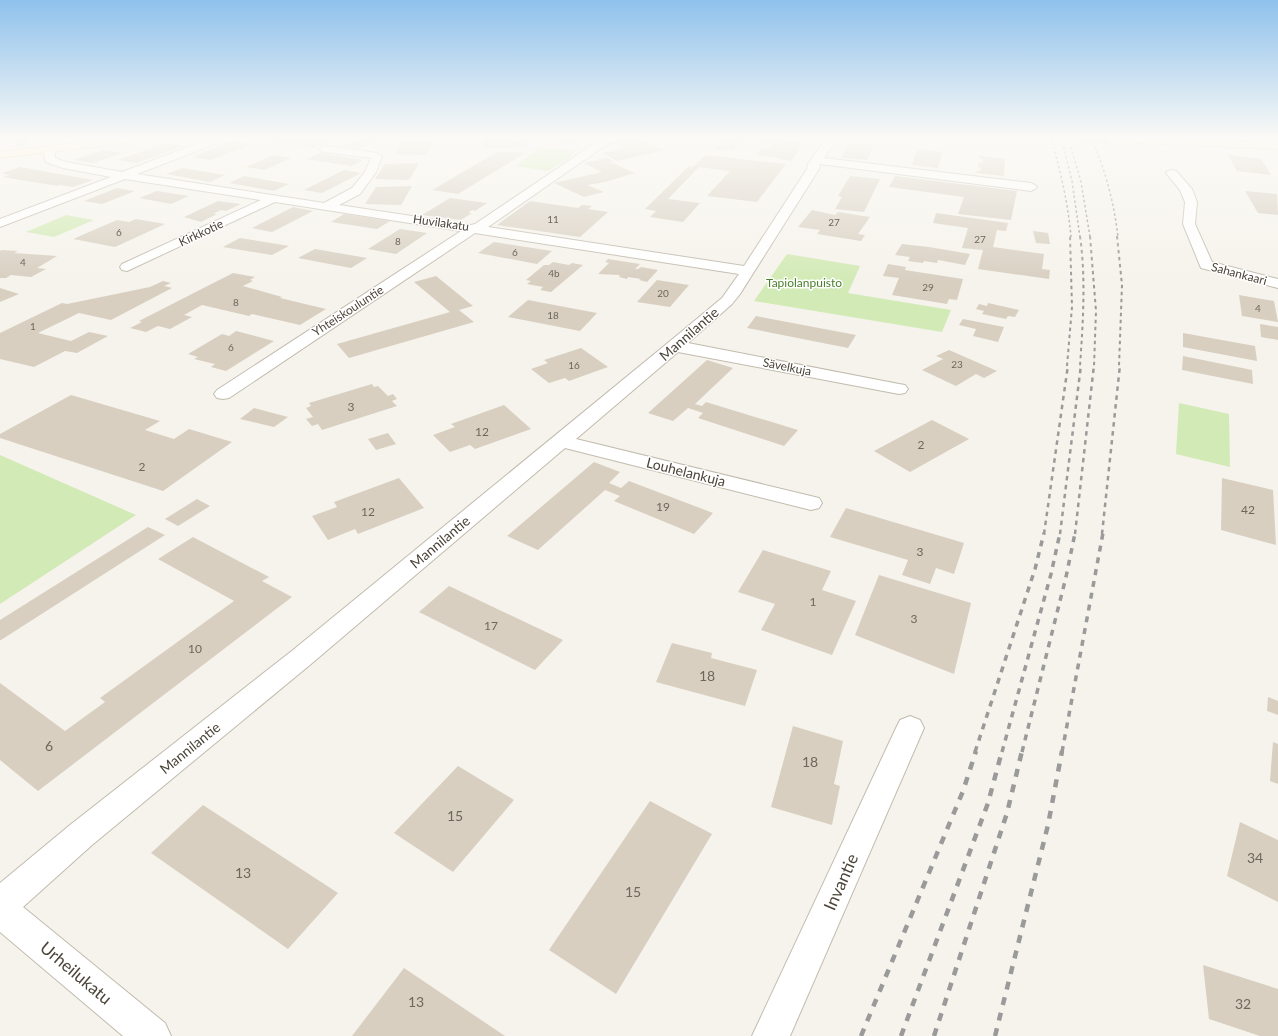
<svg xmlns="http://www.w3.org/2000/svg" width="1278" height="1036" font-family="Lato,sans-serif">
	<rect width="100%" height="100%" fill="#f6f3ec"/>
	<!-- green -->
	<g fill="#d2eab5">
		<path d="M538,148L575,151L570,157L548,171L516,166Z"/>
		<path d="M66,215L94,220L54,237L26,232Z"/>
		<path d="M787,254L860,266L848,293L951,310L942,332L754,301Z"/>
		<path d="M1179,403L1229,414L1230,467L1176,454Z"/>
		<path d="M0,455L136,515L0,604Z"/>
	</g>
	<!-- building -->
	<g fill="#d8cfc1">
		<path d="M27,137V146L16,147V138Z"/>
		<path d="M268,137H302L330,141L313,148L259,140Z"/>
		<path d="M363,137L383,138L358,149L341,146Z"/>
		<path d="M484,137H508V140H527V147L483,148Z"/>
		<path d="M560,137H585L576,143L568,144L558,143L555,140Z"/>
		<path d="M633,137L665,150L617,161L603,153L625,148L610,142Z"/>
		<path d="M725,137H756L792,140L790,142L805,141L791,161L780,159L782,158L756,155L762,148L769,149L773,144L741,141L733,150L728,149L726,151L713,149Z"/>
		<path d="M864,137H973L968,142L959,141L958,143L942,141H931L930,142L902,140L900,141Z"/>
		<path d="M435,140L426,155L395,154L403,141Z"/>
		<path d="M232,141L252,144L211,160L192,157Z"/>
		<path d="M165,143L183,146L136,163L118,160Z"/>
		<path d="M849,143L874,145L867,160L841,158Z"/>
		<path d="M917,149L942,152L938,168L912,165Z"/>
		<path d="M103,150L123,153L93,163L74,160Z"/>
		<path d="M499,151L525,153L458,194L432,190Z"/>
		<path d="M320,153L363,160L351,166L307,159Z"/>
		<path d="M274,155L291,158L264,170L246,167Z"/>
		<path d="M705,155L786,164L757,202L707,196L730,171L699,167L668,199L700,203L683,222L650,217L656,211L645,209L689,166L693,167Z"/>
		<path d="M1228,155L1261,159L1271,175L1237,171Z"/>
		<path d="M979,156L1005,159L1004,176L976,173L977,171L980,172L981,167H978L979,162L982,163L983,159L979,158Z"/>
		<path d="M607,158L614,161L610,162L635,173L605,182L587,185L604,192L584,197L554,183L602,172L584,163Z"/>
		<path d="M419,163L409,180L375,179L385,164Z"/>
		<path d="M20,167L93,180L73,187L60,185L57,186L3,177L9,175L2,173Z"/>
		<path d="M182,168L225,175L210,182L166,174Z"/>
		<path d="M344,170L361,173L322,193L304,190Z"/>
		<path d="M244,176L289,184L274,191L229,183Z"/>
		<path d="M850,176L880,179L864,212L835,209L842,197L838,196Z"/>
		<path d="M895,176L1017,191L1011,220L958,214L964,197L889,187Z"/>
		<path d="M412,186L401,205L365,204L376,187Z"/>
		<path d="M117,188L135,191L102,204L84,201Z"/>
		<path d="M157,191L189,196L171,204L139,198Z"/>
		<path d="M1245,191L1277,194L1278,215L1258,213Z"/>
		<path d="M450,198L487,203L475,211L472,210L468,213H472L461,220L422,215Z"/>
		<path d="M218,201L241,204L226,211L221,210L213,214H217L201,222L184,217Z"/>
		<path d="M530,201L578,208L582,205L592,206L588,209L608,212L580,237L497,225Z"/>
		<path d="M293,207L313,211L272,232L252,228Z"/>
		<path d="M812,210L835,215L838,212L870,217L858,234L865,235L861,241L817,234L820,230L798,227Z"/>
		<path d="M936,213L1008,223L1006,231L997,230L993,247L1044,254L1042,269L1050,270L1049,279L978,269L983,250L962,248L968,228L933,223Z"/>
		<path d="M344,214L390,221L377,229L331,222Z"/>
		<path d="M136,219L165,224L115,247L73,239L117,220L129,222Z"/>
		<path d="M400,229L427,233L396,254L368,249Z"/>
		<path d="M1033,231L1048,233L1050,244L1036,243Z"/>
		<path d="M240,238L289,246L272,255L223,247Z"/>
		<path d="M494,242L552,251L537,264L478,253Z"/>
		<path d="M902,244L929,247L970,254L965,265L938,260L937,263L924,261L923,263L908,261L910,257L895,255Z"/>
		<path d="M315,249L367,258L351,268L298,258Z"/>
		<path d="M2,250L18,251L14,253L57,256L37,268L46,269L31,277L11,275L6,278H0V251Z"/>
		<path d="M608,259L640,264L635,269H638L641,267L658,270L647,282L639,280L641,279L628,277L627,279L619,277L620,275L598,274L609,263L605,262Z"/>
		<path d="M553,262L569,265L572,263L583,265L551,292L540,290L543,287L527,284L531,281L526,280L544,265H549Z"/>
		<path d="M888,264L906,267L905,270L963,279L957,300L949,299L947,304L892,295L899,278L883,276Z"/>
		<path d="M233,273L255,277L250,280L253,281L243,286L282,297L280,298L326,309L300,325L252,314L249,316L202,305L184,315L192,317L170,329L158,326L146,332L130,328L142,322L139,321Z"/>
		<path d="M436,276L473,306L459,310L474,322L349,358L337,344L450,312L414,282Z"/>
		<path d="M657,280L689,285L670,307L637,302Z"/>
		<path d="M163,281L171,283L164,286L172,288L111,320L79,313L38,333L71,341L89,332L108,336L77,353L65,351L34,367L0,359V333L62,303L67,304L150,287Z"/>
		<path d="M0,288L19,294L0,302Z"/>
		<path d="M1239,295L1274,301L1278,322L1242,316Z"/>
		<path d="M528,300L597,313L580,331L508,317Z"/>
		<path d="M988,303L1019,310L1015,317L1008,316L1006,319L982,314L984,311L976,309L979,304L987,306Z"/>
		<path d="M756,316L856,335L848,348L747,328Z"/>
		<path d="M963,319L1004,327L998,342L973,336L976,329L959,325Z"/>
		<path d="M1260,324L1278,327V340L1261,337Z"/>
		<path d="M236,331L274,341L226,371L211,367L215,364L194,359L198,357L188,354L222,334L229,336Z"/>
		<path d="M1183,333L1255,346L1257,361L1183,347Z"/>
		<path d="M581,348L608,367L569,381L565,378L549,383L531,369L548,363L544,360Z"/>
		<path d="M949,350L997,371L984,378L976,374L956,386L922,370L943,359L936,356Z"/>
		<path d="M1183,356L1252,370L1253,384L1182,370Z"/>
		<path d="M707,360L733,368L695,404L702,406L706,402L798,430L784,446L698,418L703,413L688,408L673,421L648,413Z"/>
		<path d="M372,384L374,387L378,386L388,396L393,394L397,399L392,401L397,406L322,430L318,424L312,426L306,419L313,417L306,408L311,406L309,403Z"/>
		<path d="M71,395L160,421L145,430L174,439L189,429L232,442L163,491L0,438V434Z"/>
		<path d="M504,405L531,429L475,449L470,445L450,452L433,435L455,427L451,424Z"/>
		<path d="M254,408L288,417L274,427L240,419Z"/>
		<path d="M932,420L969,439L910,472L874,451Z"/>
		<path d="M388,433L396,444L376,450L368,439Z"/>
		<path d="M594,462L620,472L609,483L621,488L629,481L713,513L694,534L614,501L620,496L605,490L538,550L507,536Z"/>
		<path d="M399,478L424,508L358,534L355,529L328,540L312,516L337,507L334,502Z"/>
		<path d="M1222,478L1273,490L1276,545L1221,530Z"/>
		<path d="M197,499L210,506L178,526L165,519Z"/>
		<path d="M846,508L964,543L954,574L936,568L930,584L902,575L908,560L830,537Z"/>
		<path d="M148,527L165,535L1,640H0V620Z"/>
		<path d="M193,537L269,577L262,581L292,597L38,791L0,760V683L65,731L105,702L100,698L234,601L158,559Z"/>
		<path d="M763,550L831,571L822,590L856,601L832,655L761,630L775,604L738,592Z"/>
		<path d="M879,575L971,603L954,674L855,635Z"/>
		<path d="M449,586L563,640L535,670L419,612Z"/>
		<path d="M672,643L712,653L711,658L757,670L745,706L656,682Z"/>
		<path d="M1268,697L1278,701V715L1267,711Z"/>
		<path d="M793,726L843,741L834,784L840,786L832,825L771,807Z"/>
		<path d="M1273,742L1278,744V784L1270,781Z"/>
		<path d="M458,766L514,800L453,872L394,833Z"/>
		<path d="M650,801L712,834L616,994L549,950Z"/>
		<path d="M203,805L338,893L288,949L151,853Z"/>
		<path d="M1240,822L1278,840V902L1227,876Z"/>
		<path d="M1203,965L1278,989V1036H1260L1209,1019Z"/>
		<path d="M404,968L505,1036H352Z"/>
	</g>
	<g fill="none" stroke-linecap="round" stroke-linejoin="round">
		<!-- secondary-tunnel -->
		<path stroke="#d4d0c8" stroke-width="12" stroke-dasharray="12 6" stroke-linecap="butt" d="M1079,137L1117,139"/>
		<!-- minor casing -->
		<g stroke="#c2bbae" stroke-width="2">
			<g id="minor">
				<path d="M215,137H223L224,139L223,141L137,174L324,203L352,188L365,172L371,158L325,152L321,151L320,149L321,147L325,146L377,153L382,156L376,172L360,194L339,205L471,225L475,224L595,143L607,137H619L618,139L603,147L488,227L744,266L807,169L808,164L826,139L830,137H842L834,143L824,158L1031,183L1035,185L1037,187L1035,189L1031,191L820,164L819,169L740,294L732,304L688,343L899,384L905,385L908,389L905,393L899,394L678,352L576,439L819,498L822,503L819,508L811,510L565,448L311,664L92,845L23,907L165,1023L171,1036H123L0,932V883L70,825L293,650L669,342L722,298L739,274L475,233L229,398L223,399L217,398L214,394L217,390L461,231L275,202L127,271L122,270L120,267L122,264L261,200L125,179L0,227V219L111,177L63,168L46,162L44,156L46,147H54L55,149V158L66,162L122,172Z"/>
				<path d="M1172,170L1176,171L1192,189L1197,202L1195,224L1212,262L1278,279V288L1201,268L1183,224L1185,202L1180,190L1166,173L1168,171Z"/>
				<path d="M910,716L920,720L924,728L790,1036H752L896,728L900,720Z"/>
			</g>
		</g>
		<!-- secondary casing -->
		<g stroke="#d6c79b" stroke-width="2">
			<g id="secondary">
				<path d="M128,137H157L152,140L0,158V152Z"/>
				<path d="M1114,137L1278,143V149L1117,142L1112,139Z"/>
			</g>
		</g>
		<!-- minor -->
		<use href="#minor" fill="#fff" fill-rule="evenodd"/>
		<!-- secondary -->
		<use href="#secondary" fill="#fff3cd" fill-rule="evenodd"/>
		<!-- rail-far4 -->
		<g stroke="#9a9a9a" stroke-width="1.5" stroke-dasharray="2.5 2.5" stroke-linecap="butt">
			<path d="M1051,137C1060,170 1068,202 1071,237"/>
			<path d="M1061,137L1072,181L1080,237"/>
			<path d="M1068,137L1081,182L1090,237"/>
			<path d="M1091,137C1105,169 1114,202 1118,237"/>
		</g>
		<!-- rail-far3 -->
		<g stroke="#9a9a9a" stroke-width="2" stroke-dasharray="3.5 3.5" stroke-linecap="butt">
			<path d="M1080,236C1086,279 1083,322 1080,366"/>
			<path d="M1090,236L1096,311L1094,366"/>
			<path d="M1117,236L1122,285L1119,366"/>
			<path d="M1067,366L1072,307L1070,236"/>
		</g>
		<!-- rail-far2 -->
		<g stroke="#9a9a9a" stroke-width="2.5" stroke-dasharray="4.5 4.5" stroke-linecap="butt">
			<path d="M1044,534L1068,365"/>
			<path d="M1060,534L1081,365"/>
			<path d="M1075,534L1094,365"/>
			<path d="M1102,534L1120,365"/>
		</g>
		<!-- rail-far1 -->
		<g stroke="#9a9a9a" stroke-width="3.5" stroke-dasharray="6 6" stroke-linecap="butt">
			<path d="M975,752L1035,569L1044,533"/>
			<path d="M1002,752L1051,574L1060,533"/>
			<path d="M1022,752L1066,577L1075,533"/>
			<path d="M1062,752L1103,533"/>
		</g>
		<!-- rail -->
		<g stroke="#9a9a9a" stroke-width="4.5" stroke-dasharray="8 8" stroke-linecap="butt">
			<path d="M861,1036L963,791L976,751"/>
			<path d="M901,1036L988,803L1002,751"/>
			<path d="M934,1036L1007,813L1022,751"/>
			<path d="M995,1036L1048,825L1062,751"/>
		</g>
	</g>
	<!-- sky -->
	<linearGradient id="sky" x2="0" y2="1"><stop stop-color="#8fc1ec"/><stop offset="0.49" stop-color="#fbfaf6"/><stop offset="1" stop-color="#fbfaf6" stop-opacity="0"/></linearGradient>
	<rect width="1278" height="282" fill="url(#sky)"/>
	<g text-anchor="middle" stroke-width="3" stroke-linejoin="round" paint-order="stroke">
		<!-- far-number labels -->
		<g font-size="10" fill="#6e675b">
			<text x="553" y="223">11</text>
			<text x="834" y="226">27</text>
			<text x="119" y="236">6</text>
			<text x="980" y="243">27</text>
			<text x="398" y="245">8</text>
			<text x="515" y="256">6</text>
			<text x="23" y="266">4</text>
			<text x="554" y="277">4b</text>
			<text x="928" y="291">29</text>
			<text x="663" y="297">20</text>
			<text x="236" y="306">8</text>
			<text x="1258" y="312">4</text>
			<text x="553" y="319">18</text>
			<text x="33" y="330">1</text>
			<text x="231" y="351">6</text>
			<text x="957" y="368">23</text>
			<text x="574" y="369">16</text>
		</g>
		<!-- far-street labels -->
		<g font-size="12" fill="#4b4439" stroke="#fff">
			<text transform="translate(441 223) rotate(8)" y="4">Huvilakatu</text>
			<text transform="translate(201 233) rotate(-25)" y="4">Kirkkotie</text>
			<text transform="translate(1239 274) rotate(15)" y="4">Sahankaari</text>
			<text transform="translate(348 311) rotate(-33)" y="4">Yhteiskouluntie</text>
			<text transform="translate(787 367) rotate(11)" y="4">Sävelkuja</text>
		</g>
		<!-- far-park labels -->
		<g font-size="12" fill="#4a7f2a" stroke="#fff">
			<text x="804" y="287">Tapiolanpuisto</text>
		</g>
		<!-- number labels -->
		<g font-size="12" fill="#6e675b">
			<text x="351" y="411">3</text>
			<text x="482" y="436">12</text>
			<text x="921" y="449">2</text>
			<text x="142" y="471">2</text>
			<text x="663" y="511">19</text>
			<text x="1248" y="514">42</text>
			<text x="368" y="516">12</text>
			<text x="920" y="556">3</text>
			<text x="813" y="606">1</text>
			<text x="914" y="623">3</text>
			<text x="491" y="630">17</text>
			<text x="195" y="653">10</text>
		</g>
		<!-- street labels -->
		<g font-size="14" fill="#4b4439" stroke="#fff">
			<text transform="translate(689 334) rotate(-41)" y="5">Mannilantie</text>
			<text transform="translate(686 472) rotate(14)" y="5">Louhelankuja</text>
			<text transform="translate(440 542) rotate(-40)" y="5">Mannilantie</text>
			<text transform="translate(190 748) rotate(-39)" y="5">Mannilantie</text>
		</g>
		<!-- near-number labels -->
		<g font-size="14" fill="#6e675b">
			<text x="707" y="681">18</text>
			<text x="49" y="751">6</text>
			<text x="810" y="767">18</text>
			<text x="455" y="821">15</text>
			<text x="1255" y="863">34</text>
			<text x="243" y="878">13</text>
			<text x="633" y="897">15</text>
			<text x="416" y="1007">13</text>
			<text x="1243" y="1009">32</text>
		</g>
		<!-- near-street labels -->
		<g font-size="17" fill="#4b4439" stroke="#fff">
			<text transform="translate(841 882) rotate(-66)" y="6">Invantie</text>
			<text transform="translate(76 973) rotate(40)" y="6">Urheilukatu</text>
		</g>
	</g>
</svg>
